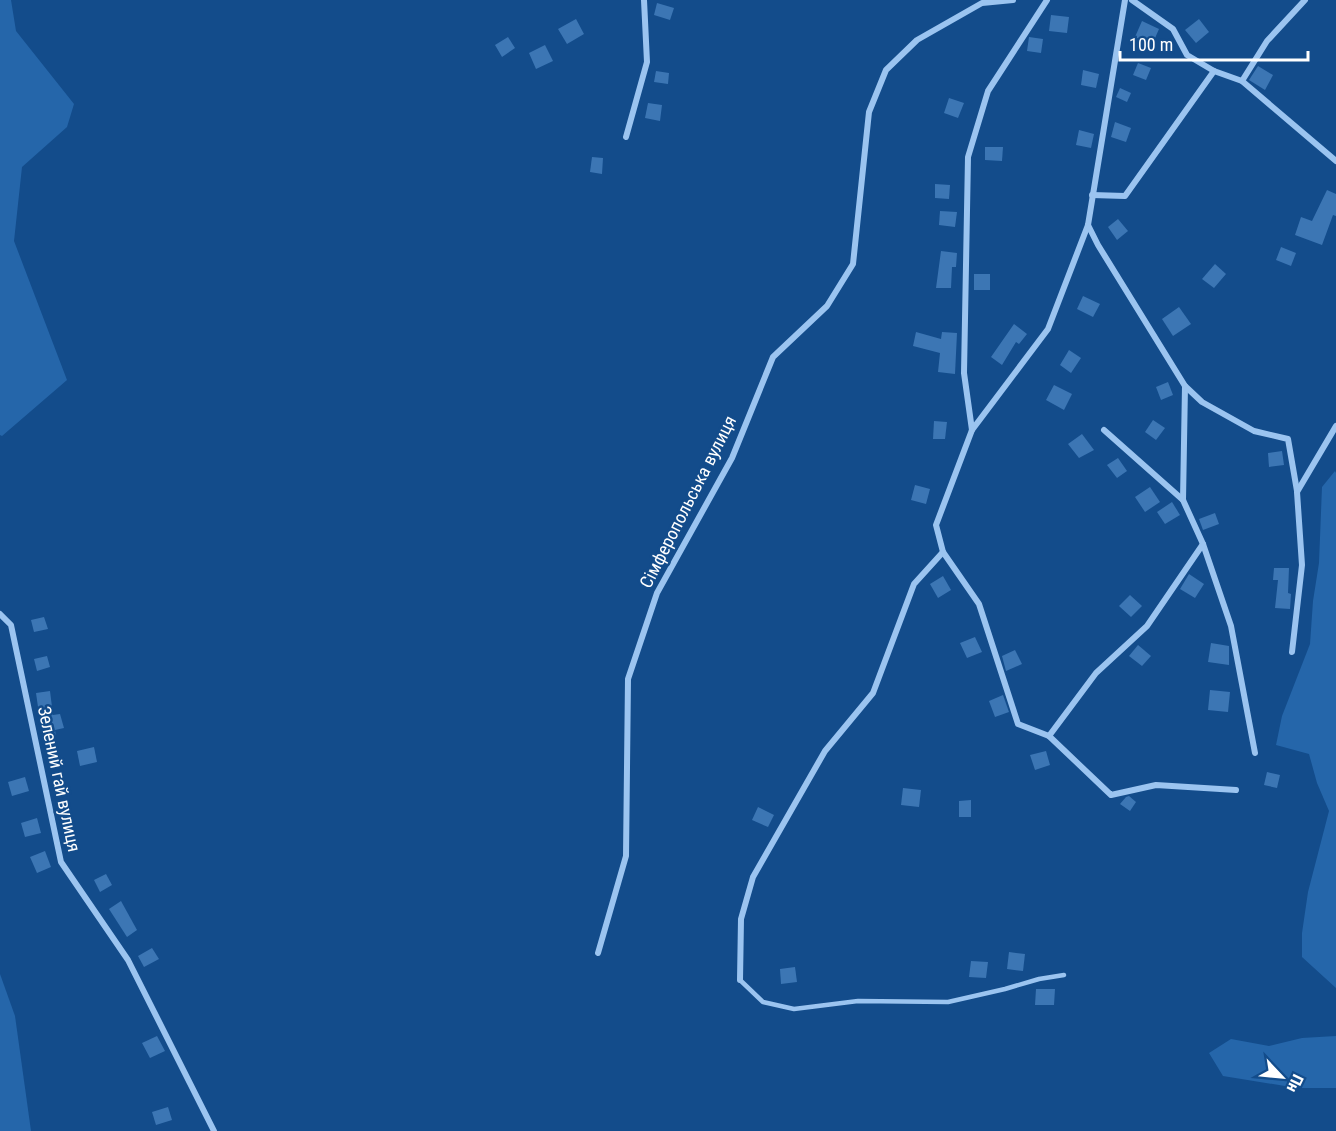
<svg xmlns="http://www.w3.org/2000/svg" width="1336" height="1131" font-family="'Roboto Condensed',sans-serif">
	<rect width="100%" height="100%" fill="#134c8b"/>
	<!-- green -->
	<g fill="#2566aa">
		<path d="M0,0H11L16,31L74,104L67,127L22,167L14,241L67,380L2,436L0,435Z"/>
		<path d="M1335,471L1336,473V988L1302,957V933L1308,892L1329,811L1317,783L1309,754L1276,745L1282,716L1310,644L1313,601L1319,563L1322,487Z"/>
		<path d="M0,974L15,1016L31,1131H0Z"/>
		<path d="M1336,1036V1088H1297L1223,1076L1209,1053L1231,1039L1269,1046L1302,1038Z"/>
	</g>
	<!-- building -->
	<g fill="#3c76b4">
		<path d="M657,3L674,8L670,20L654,15Z"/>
		<path d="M1051,15L1069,17L1067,33L1049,31Z"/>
		<path d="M576,19L584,34L567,44L558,29Z"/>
		<path d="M1199,19L1209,32L1196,43L1185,30Z"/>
		<path d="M1142,21L1159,29L1152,45L1135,37Z"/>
		<path d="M508,37L515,48L502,57L495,45Z"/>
		<path d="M1029,37L1043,39L1041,53L1027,51Z"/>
		<path d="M545,45L553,61L536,69L529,53Z"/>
		<path d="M1138,63L1151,68L1146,80L1133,75Z"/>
		<path d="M1258,66L1273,75L1265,90L1249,80Z"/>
		<path d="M1083,70L1099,74L1096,88L1081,85Z"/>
		<path d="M656,71L669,73L668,84L654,82Z"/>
		<path d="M1120,88L1131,93L1127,102L1116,97Z"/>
		<path d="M949,98L964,103L958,118L944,113Z"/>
		<path d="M648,103L662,105L660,121L645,118Z"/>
		<path d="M1115,122L1131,128L1126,142L1111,137Z"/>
		<path d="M1079,130L1094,134L1091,148L1076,145Z"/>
		<path d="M985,147H1003L1002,161L985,160Z"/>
		<path d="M592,157L603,158L602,174L590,172Z"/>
		<path d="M935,184L950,185L949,199L935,198Z"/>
		<path d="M1327,190L1336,194V216L1333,215L1322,245L1295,235L1301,217L1312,221Z"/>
		<path d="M940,211L957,212L955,227L939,225Z"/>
		<path d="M1118,219L1128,231L1117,240L1108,227Z"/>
		<path d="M1281,247L1296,253L1291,266L1276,260Z"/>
		<path d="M941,251L957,253L956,267H952L951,288H936Z"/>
		<path d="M1215,264L1226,274L1214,288L1202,279Z"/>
		<rect x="974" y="274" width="16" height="16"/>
		<path d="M1083,296L1100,304L1093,317L1077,309Z"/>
		<path d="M1179,307L1191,324L1173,336L1162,319Z"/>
		<path d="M1014,324L1027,334L1019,344L1016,342L1002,365L991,357Z"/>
		<path d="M916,332L941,339L942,332L957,333L955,374L938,372L940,353L913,346Z"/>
		<path d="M1069,350L1081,358L1071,373L1060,365Z"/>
		<path d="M1168,382L1173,395L1161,400L1156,387Z"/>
		<path d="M1054,385L1072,394L1064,410L1046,400Z"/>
		<path d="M1153,420L1165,428L1156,440L1145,432Z"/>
		<path d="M934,421L947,422L945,439H933Z"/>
		<path d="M1082,434L1094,450L1079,458L1068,444Z"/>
		<path d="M1282,451L1284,465L1269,467L1268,453Z"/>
		<path d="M1118,458L1127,471L1117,478L1107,465Z"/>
		<path d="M915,485L930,489L926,504L911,500Z"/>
		<path d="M1150,487L1160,502L1145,512L1135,497Z"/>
		<path d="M1172,502L1180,515L1165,524L1157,512Z"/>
		<path d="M1215,513L1219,524L1203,530L1199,519Z"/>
		<path d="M1274,568H1289L1288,593L1291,594L1290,609L1275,608L1278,580H1273Z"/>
		<path d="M1189,574L1204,584L1195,598L1180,589Z"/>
		<path d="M943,576L951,590L938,598L930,584Z"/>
		<path d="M1130,595L1142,606L1131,617L1119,606Z"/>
		<path d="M44,617L48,629L34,632L31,620Z"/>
		<path d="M975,637L982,652L967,658L960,643Z"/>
		<path d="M1211,643L1229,646V665L1208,662Z"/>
		<path d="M1138,645L1151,656L1142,666L1129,656Z"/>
		<path d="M1015,650L1022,664L1006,671L1002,656Z"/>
		<path d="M47,656L50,667L37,671L34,659Z"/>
		<path d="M1210,690L1230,692L1228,712L1208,710Z"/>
		<path d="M50,691L53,715L60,714L64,728L55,730L56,738L49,740L41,707H38L36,693Z"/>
		<path d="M1003,695L1009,712L995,717L989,701Z"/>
		<path d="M94,747L97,762L80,766L77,751Z"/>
		<path d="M1046,751L1050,765L1035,770L1030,755Z"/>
		<path d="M1267,772L1280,775L1277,788L1264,785Z"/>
		<path d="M25,777L29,791L12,796L8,782Z"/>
		<path d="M903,788L921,790L919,807L901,805Z"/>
		<path d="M1129,796L1136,802L1130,811L1120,804L1126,797Z"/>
		<path d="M971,800V817H959V801Z"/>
		<path d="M758,807L774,815L768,827L752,820Z"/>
		<path d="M37,818L41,833L25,837L21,823Z"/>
		<path d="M45,851L51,867L37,873L30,857Z"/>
		<path d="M106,874L112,885L100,892L94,880Z"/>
		<path d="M121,901L137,930L127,937L109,909Z"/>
		<path d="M152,948L159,959L144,967L138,956Z"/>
		<path d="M1009,952L1025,954L1023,971L1007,969Z"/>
		<path d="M971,961L988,962L986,978L969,977Z"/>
		<path d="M795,967L797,982L781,984L780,969Z"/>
		<path d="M1036,989H1055L1054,1005H1035Z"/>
		<path d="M157,1036L165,1051L150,1058L142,1043Z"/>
		<path d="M168,1107L172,1120L156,1125L152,1112Z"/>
	</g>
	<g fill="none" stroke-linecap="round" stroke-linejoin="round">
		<!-- service -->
		<path stroke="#9bc4f0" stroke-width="4.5" d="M740,980L763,1002L794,1009L858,1001L948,1002L1005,989L1039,979L1064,975"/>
		<!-- minor -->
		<g stroke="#9bc4f0" stroke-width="6">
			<path d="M1047,0L988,91L968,157L964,373L972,430L936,525L943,552L979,604L1018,724L1049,736L1111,795L1156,785L1236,790"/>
			<path d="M1132,0L1173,29L1187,55L1214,71L1242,81L1336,161"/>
			<path d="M1242,81L1267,41L1305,0"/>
			<path d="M626,137L647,62L644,0"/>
			<path d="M1092,195L1125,196L1214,71"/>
			<path d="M1088,225L1098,245L1185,386L1183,500L1203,544L1231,626L1255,753"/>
			<path d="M1185,386L1202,402L1254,431L1288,439L1297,491"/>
			<path d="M972,430L1048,329L1088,225L1125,0"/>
			<path d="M1104,430L1183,500"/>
			<path d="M0,614L11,625L61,862L128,960L214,1131"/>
			<path d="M1292,652L1302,565L1297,492L1336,426"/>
			<path d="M1049,736L1096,673L1147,626L1203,544"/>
			<path d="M598,953L626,856L628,679L657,593L732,458L773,357L827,306L853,264L869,112L886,70L917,40L982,3L1013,0"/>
			<path d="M740,980L741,919L753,877L825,751L873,693L914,584L943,552"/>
		</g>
	</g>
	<g text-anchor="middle" stroke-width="5" stroke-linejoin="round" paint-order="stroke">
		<!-- street labels -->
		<g font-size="18" fill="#fff" stroke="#134c8b">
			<text transform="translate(688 502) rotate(-63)" y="6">Сімферопольська вулиця</text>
			<text transform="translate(59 779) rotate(78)" y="6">Зелений гай вулиця</text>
		</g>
	</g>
	<!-- north arrow -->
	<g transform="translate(1282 1077) rotate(116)" stroke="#134c8b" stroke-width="4.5" paint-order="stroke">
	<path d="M0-4.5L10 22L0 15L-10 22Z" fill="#ffffff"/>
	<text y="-9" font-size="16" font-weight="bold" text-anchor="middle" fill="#ffffff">Пн</text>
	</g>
	<!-- scale -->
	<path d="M1120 51v9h188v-9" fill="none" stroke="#ffffff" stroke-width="3"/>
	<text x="1129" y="51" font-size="18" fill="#ffffff" stroke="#134c8b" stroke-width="4.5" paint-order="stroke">100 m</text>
</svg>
